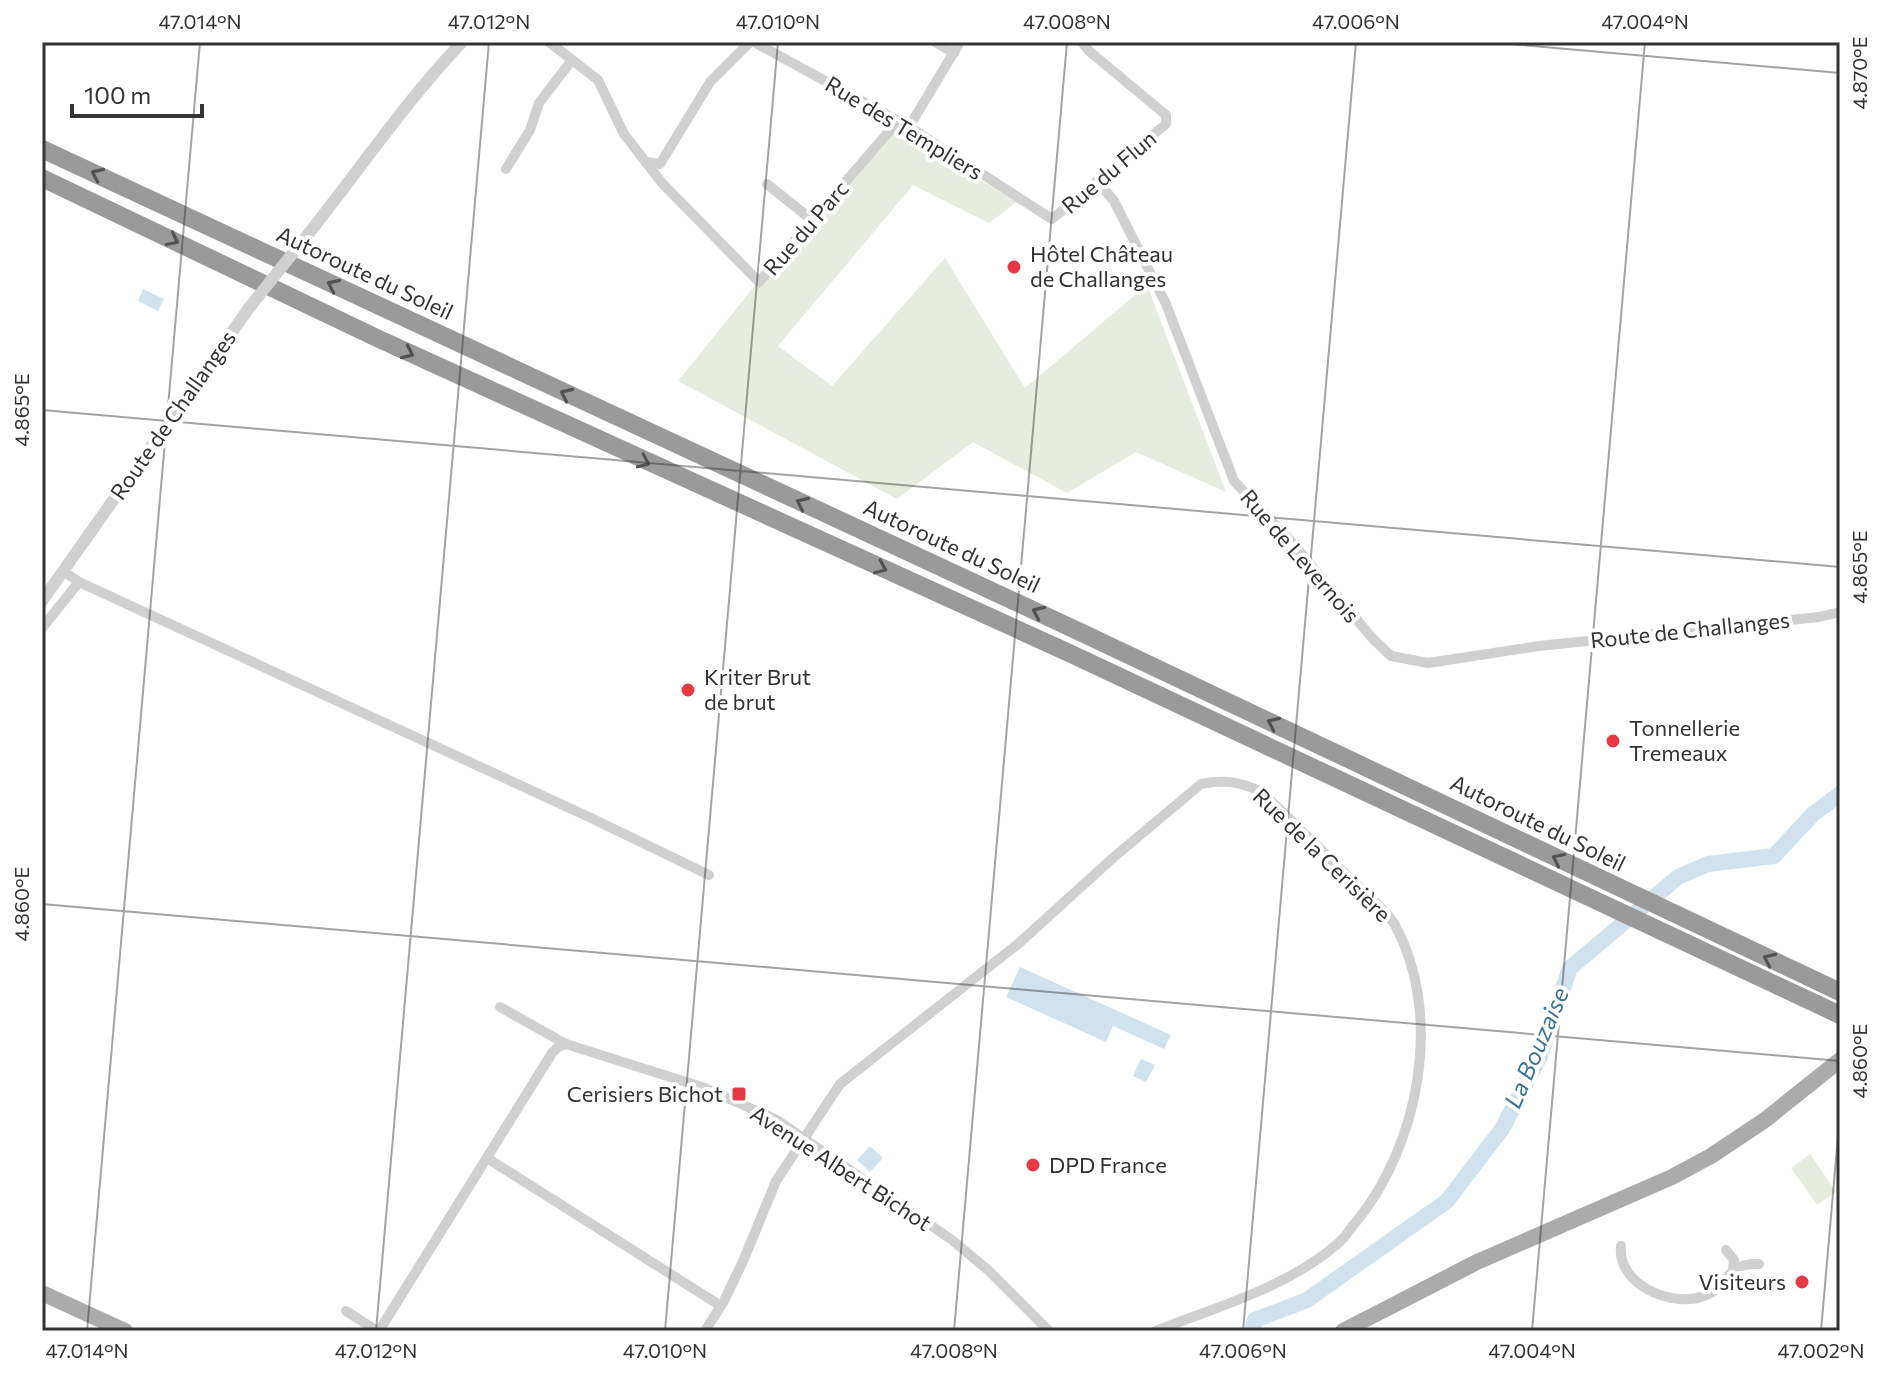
<svg xmlns="http://www.w3.org/2000/svg" width="1882" height="1373" font-family="Commissioner,sans-serif">
	<rect width="100%" height="100%" fill="#fff"/>
	<!-- green -->
	<g fill="#e6ecdf">
		<path d="M893,127L1017,202L989,223L913,185L778,346L832,386L945,258L1025,388L1147,285L1226,492L1136,452L1067,493L973,442L897,499L678,381L757,283Z"/>
		<path d="M1810,1154L1836,1192L1817,1205L1791,1168Z"/>
	</g>
	<!-- water -->
	<g fill="#cfe2ee">
		<path d="M143,289L164,299L158,311L138,301Z"/>
		<path d="M1020,967L1171,1035L1164,1049L1113,1026L1106,1042L1006,997Z"/>
		<path d="M1141,1059L1155,1065L1146,1082L1133,1076Z"/>
		<path d="M870,1146L883,1158L870,1172L857,1160Z"/>
	</g>
	<g fill="none" stroke-linecap="round" stroke-linejoin="round">
		<!-- river -->
		<path stroke="#cfe2ee" stroke-width="16" d="M1252,1331L1255,1320L1307,1300L1447,1201L1502,1129L1540,1056L1570,968L1678,877L1708,864L1774,856L1813,814L1840,794"/>
		<!-- minor -->
		<g stroke="#d0d0d0" stroke-width="10">
			<path d="M549,42L598,80L624,134L662,183L759,282L898,121"/>
			<path d="M754,42L909,127L1052,219L1166,124V115L1089,51L1082,42"/>
			<path d="M935,42L954,53"/>
			<path d="M909,127L960,42"/>
			<path d="M646,162L660,164L710,82L750,42"/>
			<path d="M506,169L530,130L539,103L572,60"/>
			<path d="M1097,181L1114,201L1166,304L1234,481L1289,539L1373,639L1391,656L1428,663L1539,646L1819,617L1840,612"/>
			<path d="M767,184L812,220"/>
			<path d="M63,571L79,582L589,817L709,875"/>
			<path d="M42,628L79,582"/>
			<path d="M500,1007L566,1044"/>
			<path d="M487,1158L721,1306"/>
			<path d="M1621,1246C1617,1285 1672,1308 1704,1296C1732,1286 1722,1263 1759,1264"/>
			<path d="M1726,1250L1734,1260L1733,1269"/>
			<path d="M346,1311L377,1331"/>
			<path d="M379,1331L552,1053L558,1047L566,1044L705,1088L777,1120L952,1240L988,1270L1049,1331"/>
			<path d="M705,1331L724,1301L744,1259L776,1181L840,1084L1018,944L1114,857L1201,784C1224,779 1241,782 1262,792C1294,823 1325,854 1357,885C1369,897 1386,910 1395,925C1444,1016 1419,1145 1356,1222C1349,1230 1344,1239 1336,1245C1286,1288 1216,1307 1156,1331"/>
		</g>
		<!-- tertiary -->
		<g stroke="#d0d0d0" stroke-width="12">
			<path d="M309,233C360,169 405,102 462,42"/>
			<path d="M42,601L249,308"/>
		</g>
		<!-- primary -->
		<g stroke="#ababab" stroke-width="16">
			<path d="M42,1293L125,1331"/>
			<path d="M1343,1331L1477,1262L1672,1177L1711,1156L1765,1120L1840,1060"/>
		</g>
		<!-- motorway -->
		<g stroke="#9a9a9a" stroke-width="18">
			<path d="M42,149L1078,631L1840,992"/>
			<path d="M42,178L379,339L1067,652L1840,1015"/>
		</g>
		<!-- tertiary-bridge -->
		<path stroke="#d0d0d0" stroke-width="12" d="M249,308L309,233"/>
	</g>
	<!-- one-way arrows -->
	<defs><path id="oneway-chevron" d="M-2-3.5L2.5 0L-2 3.5" fill="none" stroke-width="1.6" stroke-linecap="round" stroke-linejoin="round" transform="scale(2)"/></defs>
	<g stroke="#525252">
		<use href="#oneway-chevron" transform="translate(97 174) rotate(-155)"/>
		<use href="#oneway-chevron" transform="translate(173 240) rotate(26)"/>
		<use href="#oneway-chevron" transform="translate(333 285) rotate(-155)"/>
		<use href="#oneway-chevron" transform="translate(408 353) rotate(25)"/>
		<use href="#oneway-chevron" transform="translate(566 394) rotate(-155)"/>
		<use href="#oneway-chevron" transform="translate(644 462) rotate(24)"/>
		<use href="#oneway-chevron" transform="translate(802 503) rotate(-155)"/>
		<use href="#oneway-chevron" transform="translate(881 568) rotate(24)"/>
		<use href="#oneway-chevron" transform="translate(1038 612) rotate(-155)"/>
		<use href="#oneway-chevron" transform="translate(1273 723) rotate(-155)"/>
		<use href="#oneway-chevron" transform="translate(1558 859) rotate(-154)"/>
		<use href="#oneway-chevron" transform="translate(1769 959) rotate(-155)"/>
	</g>
	<!-- ticks -->
	<path fill="none" stroke="#333" stroke-width="2" stroke-opacity="0.45" d="M1488,42L1840,73M42,410L1840,567M42,904L1840,1061M87,1331L200,42M376,1331L489,42M665,1331L778,42M954,1331L1067,42M1243,1331L1356,42M1532,1331L1645,42M1821,1331L1840,1113"/>
	<!-- markers -->
	<g fill="#e63946" stroke="#fff" stroke-width="3">
		<circle cx="1014" cy="267" r="8"/>
		<circle cx="688" cy="690" r="8"/>
		<circle cx="1613" cy="741" r="8"/>
		<rect x="731" y="1086" width="16" height="16" rx="4"/>
		<circle cx="1033" cy="1165" r="8"/>
		<circle cx="1802" cy="1282" r="8"/>
	</g>
	<g text-anchor="middle" stroke-width="8" stroke-linejoin="round" paint-order="stroke">
		<!-- street labels -->
		<g font-size="22" fill="#333" stroke="#fff">
			<text transform="translate(904 128) rotate(31)" y="8">Rue des Templiers</text>
			<text transform="translate(1109 172) rotate(-40)" y="8">Rue du Flun</text>
			<text transform="translate(806 228) rotate(-49)" y="8">Rue du Parc</text>
			<text transform="translate(365 273) rotate(25)" y="8">Autoroute du Soleil</text>
			<text transform="translate(173 415) rotate(-55)" y="8">Route de Challanges</text>
			<text transform="translate(952 546) rotate(25)" y="8">Autoroute du Soleil</text>
			<text transform="translate(1300 556) rotate(49)" y="8">Rue de Levernois</text>
			<text transform="translate(1690 630) rotate(-6)" y="8">Route de Challanges</text>
			<text transform="translate(1538 823) rotate(26)" y="8">Autoroute du Soleil</text>
			<text transform="translate(1322 855) rotate(44)" y="8">Rue de la Cerisière</text>
			<text transform="translate(841 1168) rotate(33)" y="8">Avenue Albert Bichot</text>
		</g>
		<!-- poi labels -->
		<g font-size="22" fill="#333" stroke="#fff" text-anchor="start">
			<text x="1030" y="262">Hôtel Château<tspan x="1030" dy="25">de Challanges</tspan></text>
			<text x="704" y="685">Kriter Brut<tspan x="704" dy="25">de brut</tspan></text>
			<text x="1629" y="736">Tonnellerie<tspan x="1629" dy="25">Tremeaux</tspan></text>
			<text x="723" y="1102" text-anchor="end">Cerisiers Bichot</text>
			<text x="1049" y="1173">DPD France</text>
			<text x="1786" y="1290" text-anchor="end">Visiteurs</text>
		</g>
		<!-- water labels -->
		<g font-size="24" font-style="italic" fill="#3f7597" stroke="#fff">
			<text transform="translate(1537 1048) rotate(-67)" y="8">La Bouzaise</text>
		</g>
	</g>
	<!-- border -->
	<rect width="1882" height="1373" fill="none" stroke="#ffffff" stroke-width="88"/>
	<!-- scale -->
	<path d="M72 104v12h130v-12" fill="none" stroke="#333333" stroke-width="4"/>
	<text x="84" y="104" font-size="24" fill="#333333" stroke="#ffffff" stroke-width="6" paint-order="stroke">100 m</text>
	<rect x="44" y="44" width="1794" height="1285" fill="none" stroke="#333" stroke-width="3"/>
	<g font-size="20" text-anchor="middle" fill="#333">
		<text x="200" y="29">47.014°N</text>
		<text x="489" y="29">47.012°N</text>
		<text x="778" y="29">47.010°N</text>
		<text x="1067" y="29">47.008°N</text>
		<text x="1356" y="29">47.006°N</text>
		<text x="1645" y="29">47.004°N</text>
		<text transform="translate(1860 73) rotate(-90)" y="7">4.870°E</text>
		<text transform="translate(22 410) rotate(-90)" y="7">4.865°E</text>
		<text transform="translate(1860 567) rotate(-90)" y="7">4.865°E</text>
		<text transform="translate(22 904) rotate(-90)" y="7">4.860°E</text>
		<text transform="translate(1860 1061) rotate(-90)" y="7">4.860°E</text>
		<text x="87" y="1358">47.014°N</text>
		<text x="376" y="1358">47.012°N</text>
		<text x="665" y="1358">47.010°N</text>
		<text x="954" y="1358">47.008°N</text>
		<text x="1243" y="1358">47.006°N</text>
		<text x="1532" y="1358">47.004°N</text>
		<text x="1821" y="1358">47.002°N</text>
	</g>
</svg>
